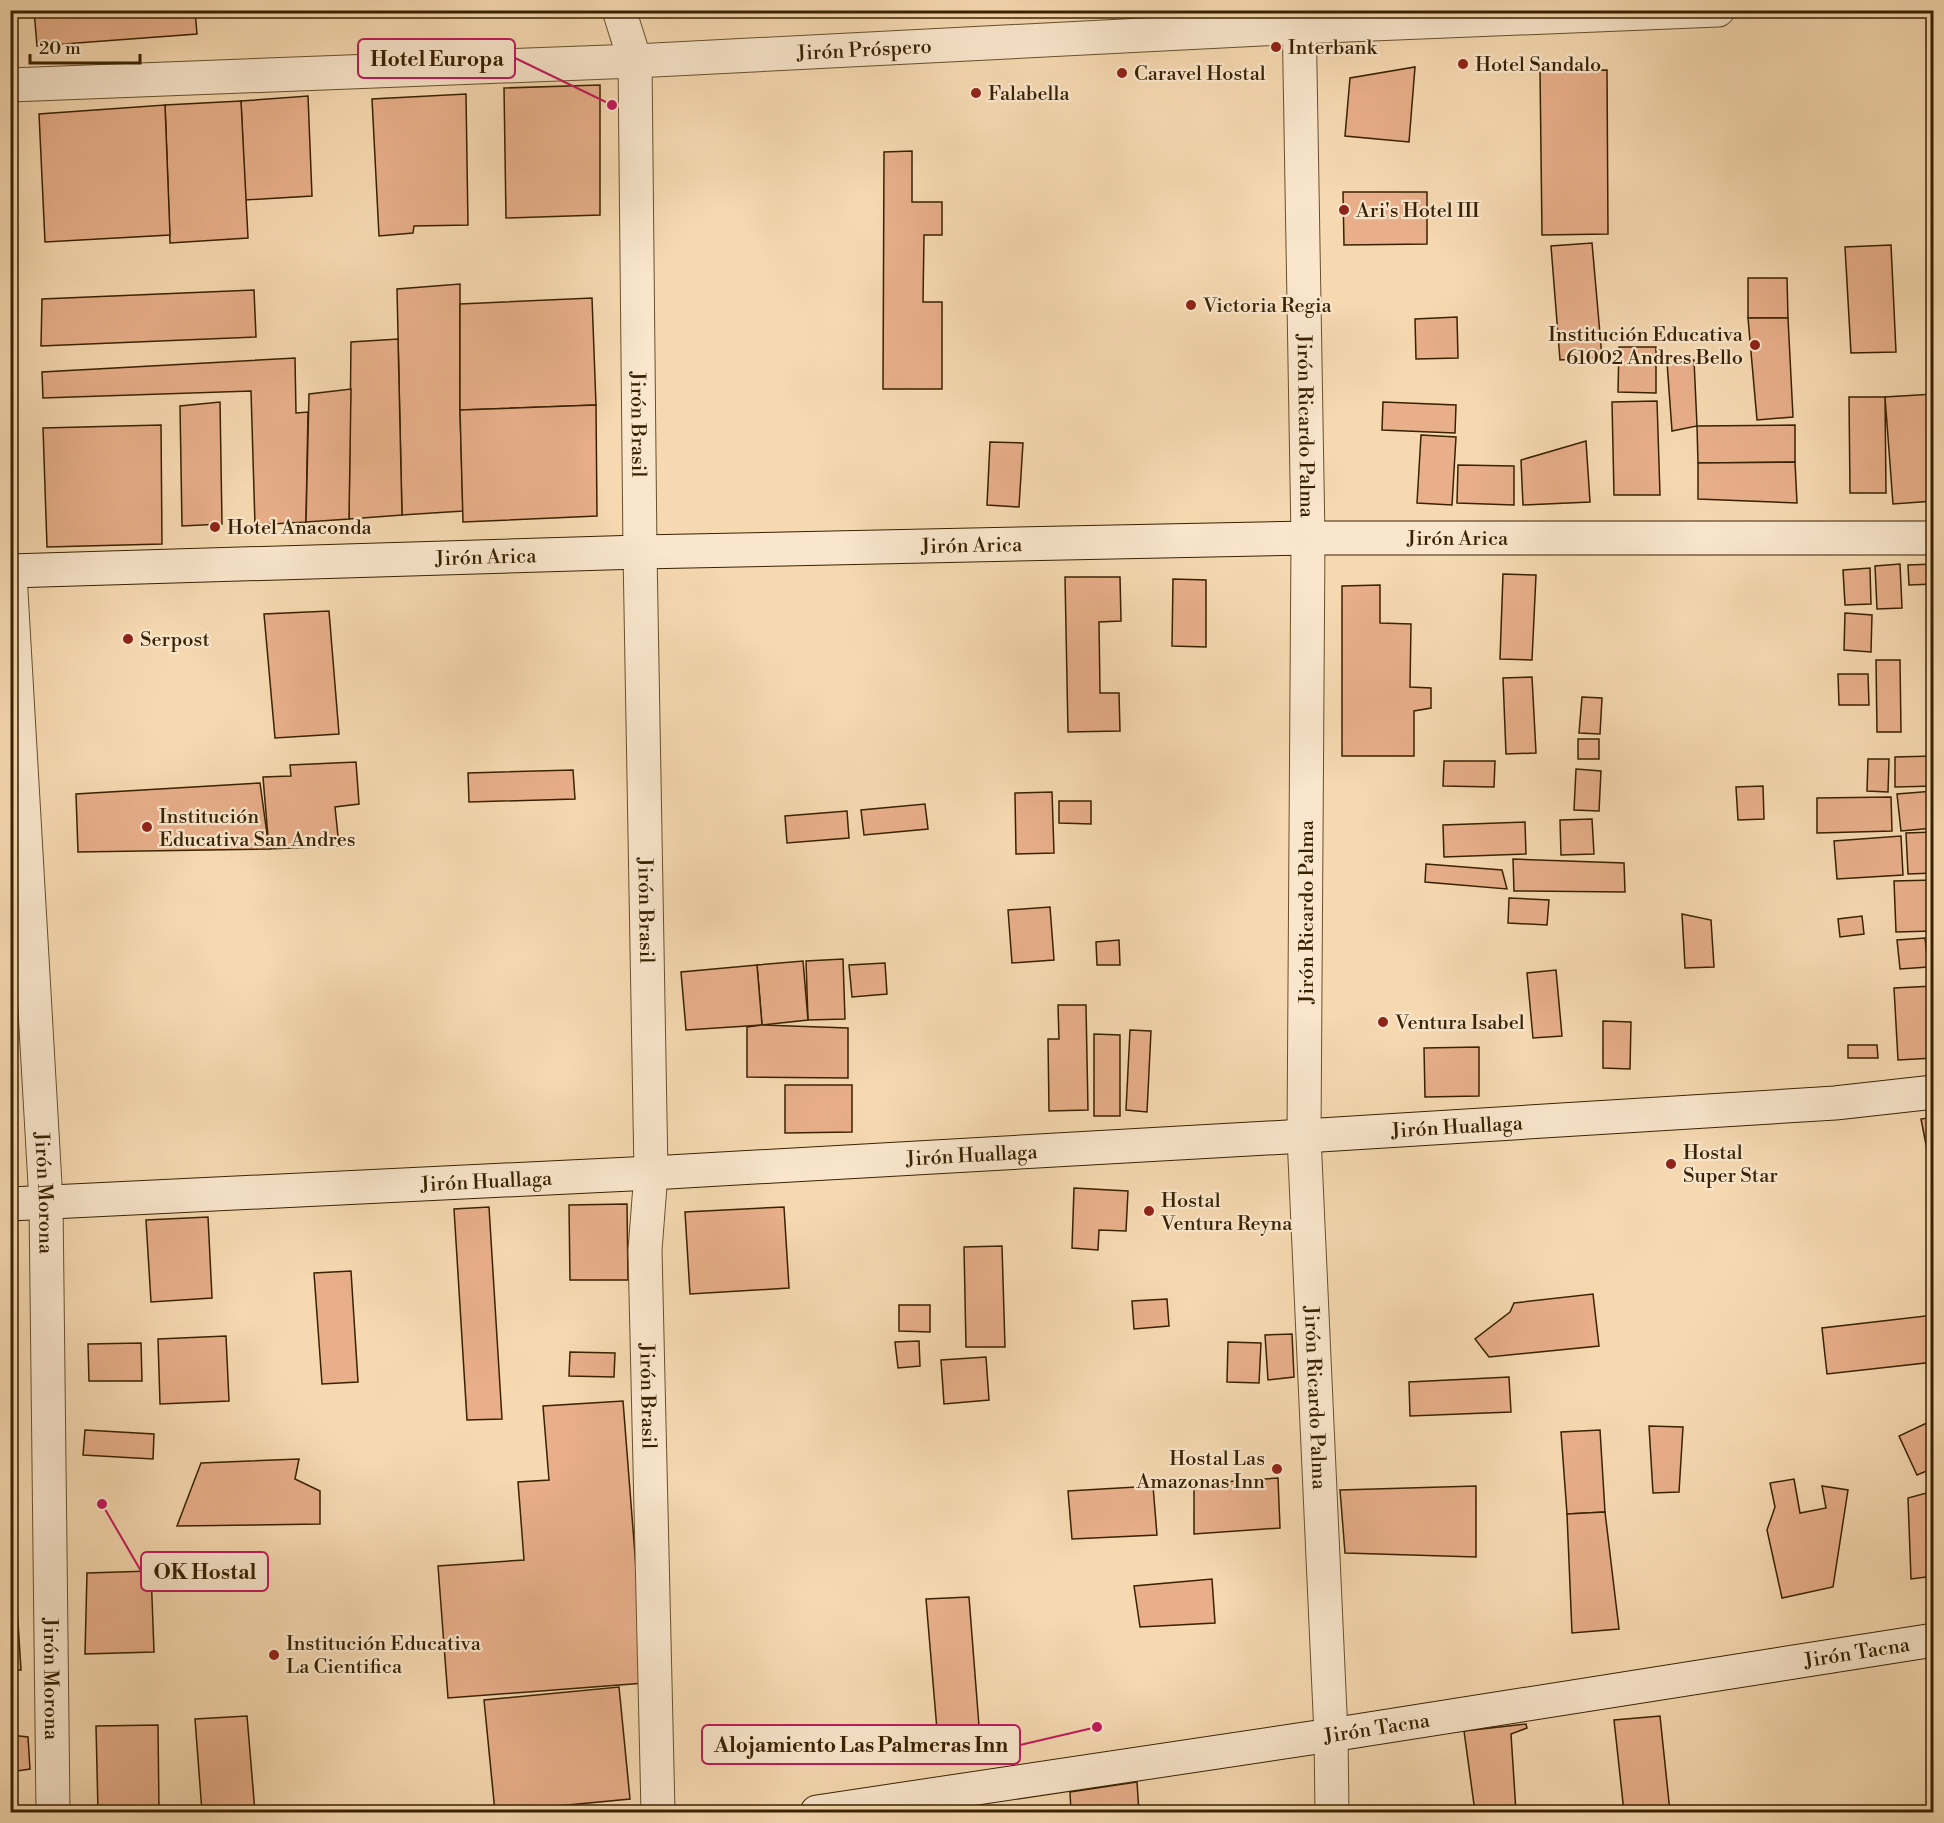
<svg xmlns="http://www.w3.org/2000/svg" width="1944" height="1823" font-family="'Libre Bodoni',serif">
	<rect width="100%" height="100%" fill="#f6d9b1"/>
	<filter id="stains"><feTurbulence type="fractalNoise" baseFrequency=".00333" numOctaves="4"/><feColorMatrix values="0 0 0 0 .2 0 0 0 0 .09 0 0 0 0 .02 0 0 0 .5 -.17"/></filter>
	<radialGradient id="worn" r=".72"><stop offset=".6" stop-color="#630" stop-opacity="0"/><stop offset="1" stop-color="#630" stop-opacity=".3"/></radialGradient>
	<!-- building -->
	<g fill="#e8af8a" stroke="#392200" stroke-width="1.5">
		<path d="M34,10H195L197,34L37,46Z"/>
		<path d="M665,10H760L665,14Z"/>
		<path d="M1415,67L1409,142L1345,136L1350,78Z"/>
		<path d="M1607,70L1608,234L1542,235L1540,71Z"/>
		<path d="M600,85V215L506,218L504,88Z"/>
		<path d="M466,94L468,225L414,226L413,233L379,236L372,99Z"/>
		<path d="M308,96L312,196L245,200L241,101Z"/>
		<path d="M241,101L248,238L170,243L165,105Z"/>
		<path d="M165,105L170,235L45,242L39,114Z"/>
		<path d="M912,151V202H942V235H924L923,302H942V389H883L884,152Z"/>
		<path d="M1343,192H1427V244L1344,245Z"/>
		<path d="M1592,243L1602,357L1560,360L1551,246Z"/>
		<path d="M1891,245L1896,352L1851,353L1845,247Z"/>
		<path d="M1748,278H1787L1788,318H1748Z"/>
		<path d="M460,284V410L463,511L402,515L397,289Z"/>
		<path d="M254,290L256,337L41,346L42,299Z"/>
		<path d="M592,298L596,405L460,410V304Z"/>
		<path d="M1457,317L1458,358L1416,359L1415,319Z"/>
		<path d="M1748,318H1788L1793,417L1757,420Z"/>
		<path d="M398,339L402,515L349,519L351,342Z"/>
		<path d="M1619,347H1656V393L1618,392Z"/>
		<path d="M295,358L296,413L308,412L306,522L255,525L251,391L43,398L42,372Z"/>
		<path d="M1694,360L1697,426L1672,431L1667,362Z"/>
		<path d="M351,389L349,519L306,522L309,394Z"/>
		<path d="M1934,394V501L1893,504L1885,397Z"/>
		<path d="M1849,397H1885L1886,493H1850Z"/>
		<path d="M1657,401L1660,495H1614L1612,402Z"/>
		<path d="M220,402L222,524L182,526L180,406Z"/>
		<path d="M1383,402L1456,405L1455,433L1382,430Z"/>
		<path d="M596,405L597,516L463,522L460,410Z"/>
		<path d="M161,425L162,544L47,547L43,428Z"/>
		<path d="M1795,425V462L1698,463L1697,426Z"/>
		<path d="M1421,435L1456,437L1452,505L1417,503Z"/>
		<path d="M1586,441L1590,502L1523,505L1521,460Z"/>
		<path d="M990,442L1023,443L1019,507L987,505Z"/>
		<path d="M1795,462L1797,503L1698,499V463Z"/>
		<path d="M1458,465L1514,466V505L1457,503Z"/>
		<path d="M1900,564L1902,608L1877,609L1875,566Z"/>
		<path d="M1934,564V584L1909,585L1908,565Z"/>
		<path d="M1870,568L1871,604L1845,605L1843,570Z"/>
		<path d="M1503,574L1536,575L1532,660L1500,659Z"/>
		<path d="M1065,577H1120L1121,621L1099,622L1100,693H1119L1120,731L1068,732Z"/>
		<path d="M1173,579L1206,580V647L1172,646Z"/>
		<path d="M1380,585V623L1411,624L1410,687L1431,688V708L1414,711V756H1342V586Z"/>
		<path d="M329,611L339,734L275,738L264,614Z"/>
		<path d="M1845,613L1872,615L1871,652L1844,650Z"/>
		<path d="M1876,660H1900L1901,732H1877Z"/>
		<path d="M1838,674H1868L1869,705H1839Z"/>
		<path d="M1532,677L1536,753L1506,754L1503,678Z"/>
		<path d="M1582,697L1602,698L1600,734L1579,733Z"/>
		<rect x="1578" y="739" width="21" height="20"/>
		<path d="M1934,756V786L1895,787V757Z"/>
		<path d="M1868,759H1889L1888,792L1867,791Z"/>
		<path d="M1444,761H1495L1494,787L1443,786Z"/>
		<path d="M356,762L359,804L335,807L339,846L269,849L263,777L291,776L290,765Z"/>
		<path d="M1576,769L1601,771L1599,811L1574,810Z"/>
		<path d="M573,770L575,799L469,802L468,773Z"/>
		<path d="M260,783L269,849L78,852L76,794Z"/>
		<path d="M1763,786L1764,819L1738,820L1736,787Z"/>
		<path d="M1934,791V828L1901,831L1897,794Z"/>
		<path d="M1052,792L1054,853L1016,854L1015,793Z"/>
		<path d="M1891,797L1892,831L1817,833V798Z"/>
		<path d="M1059,801H1091V824L1059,823Z"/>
		<path d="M925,804L928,829L864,835L861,810Z"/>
		<path d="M847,811L849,838L787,843L785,816Z"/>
		<path d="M1592,819L1594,854L1561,855L1560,820Z"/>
		<path d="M1525,822L1526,854L1444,857L1443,825Z"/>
		<path d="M1934,832V873L1908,874L1906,833Z"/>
		<path d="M1901,836L1903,875L1837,879L1834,841Z"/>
		<path d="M1513,859L1624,863L1625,892L1514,891Z"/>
		<path d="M1426,864L1502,870L1507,889L1425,882Z"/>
		<path d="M1934,880V931L1896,932L1894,881Z"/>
		<path d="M1509,898L1549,900L1547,925L1508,923Z"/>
		<path d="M1050,907L1054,960L1012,963L1008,910Z"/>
		<path d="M1682,914L1711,920L1714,967L1685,968Z"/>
		<path d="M1862,916L1864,934L1840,937L1838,919Z"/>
		<path d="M1925,938L1928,967L1900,969L1897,940Z"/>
		<path d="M1119,940L1120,965H1097L1096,942Z"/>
		<path d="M843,959L845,1019L808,1020L806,961Z"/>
		<path d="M803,961L808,1020L762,1025L757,965Z"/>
		<path d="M885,963L887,994L852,997L849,965Z"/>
		<path d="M757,965L762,1025L686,1030L681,972Z"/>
		<path d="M1556,970L1562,1036L1533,1038L1527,973Z"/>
		<path d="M1934,986V1058L1898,1060L1894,988Z"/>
		<path d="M1058,1005H1086L1088,1110L1049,1111L1048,1039H1059Z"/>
		<path d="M1603,1021L1631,1022L1630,1069L1603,1068Z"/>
		<path d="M762,1025L848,1028V1078L747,1077V1027Z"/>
		<path d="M1130,1030L1151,1031L1147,1112L1126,1110Z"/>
		<path d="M1094,1034L1120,1035V1116H1094Z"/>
		<path d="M1848,1045H1877L1878,1058H1848Z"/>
		<path d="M1479,1047V1096L1425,1097L1424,1048Z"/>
		<path d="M785,1085H852V1132L785,1133Z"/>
		<path d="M1934,1117V1185L1921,1119Z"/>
		<path d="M1074,1188L1128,1191L1126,1231L1099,1230L1098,1250L1072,1248Z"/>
		<path d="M627,1204L628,1280H570L569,1205Z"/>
		<path d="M489,1207L502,1419L467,1420L454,1209Z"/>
		<path d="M784,1207L789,1288L690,1294L685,1212Z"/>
		<path d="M208,1217L212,1298L151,1302L146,1220Z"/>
		<path d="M1002,1246L1005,1347H966L964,1247Z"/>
		<path d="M351,1271L358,1382L322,1384L314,1273Z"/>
		<path d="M1593,1294L1599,1346L1489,1357L1475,1339L1510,1312L1514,1303Z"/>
		<path d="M1167,1299L1169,1326L1134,1329L1132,1301Z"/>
		<path d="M899,1305H930V1332L899,1331Z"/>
		<path d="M1934,1315V1362L1827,1374L1822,1328Z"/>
		<path d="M1292,1334L1294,1377L1268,1380L1265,1335Z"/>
		<path d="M226,1336L229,1401L160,1404L158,1339Z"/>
		<path d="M919,1341L920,1366L898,1368L895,1342Z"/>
		<path d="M1228,1342L1261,1343L1259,1383L1227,1382Z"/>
		<path d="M141,1343L142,1381H89L88,1344Z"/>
		<path d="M570,1352L615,1353L614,1377L569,1376Z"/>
		<path d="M986,1357L989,1400L944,1404L941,1360Z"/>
		<path d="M1934,1362V1468L1917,1475L1899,1436L1931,1421L1927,1363Z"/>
		<path d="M1509,1377L1511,1412L1410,1416L1409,1382Z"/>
		<path d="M623,1401L645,1683L448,1698L438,1566L524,1560L518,1482L549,1480L543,1406Z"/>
		<path d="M10,1414L14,1481H10Z"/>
		<path d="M1649,1426L1683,1427L1679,1492L1653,1493Z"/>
		<path d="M85,1430L154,1434L153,1459L83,1455Z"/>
		<path d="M1600,1430L1605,1512L1567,1514L1561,1432Z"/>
		<path d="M299,1459L295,1479L320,1491V1524L177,1526L201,1463Z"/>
		<path d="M1278,1478L1280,1528L1194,1534V1484Z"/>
		<path d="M1794,1479L1800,1513L1826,1508L1822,1486L1848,1490L1833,1587L1782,1598L1767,1530L1775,1507L1770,1483Z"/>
		<path d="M1153,1486L1157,1535L1072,1539L1068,1491Z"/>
		<path d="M1476,1486V1557L1345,1553L1340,1490Z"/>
		<path d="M1934,1491V1576L1911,1579L1908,1498Z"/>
		<path d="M1605,1512L1619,1629L1572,1633L1567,1514Z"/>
		<path d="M151,1571L154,1652L85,1654L87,1573Z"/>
		<path d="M10,1575H15L21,1670H10Z"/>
		<path d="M1212,1579L1215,1623L1140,1627L1134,1586Z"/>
		<path d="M969,1597L979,1726L937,1730L926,1599Z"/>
		<path d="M619,1687L630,1799L495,1812L484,1700Z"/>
		<path d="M247,1716L255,1812H202L195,1719Z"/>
		<path d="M1660,1716L1670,1812H1624L1614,1720Z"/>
		<path d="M1526,1724L1527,1728L1511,1734L1516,1812H1475L1464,1731Z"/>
		<path d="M158,1725L159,1812H98L96,1726Z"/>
		<path d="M10,1735L28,1737L30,1769L10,1772Z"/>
		<path d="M1137,1782L1139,1812H1071L1070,1792Z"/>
	</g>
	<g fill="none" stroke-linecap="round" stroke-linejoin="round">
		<!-- street casing -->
		<g stroke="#68502c" stroke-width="35">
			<g id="street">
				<path id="s1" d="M619,10L635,61L640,552L651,1173L645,1250L658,1812"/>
				<path id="s2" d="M1299,10L1308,538L1304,1136L1331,1735L1332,1812"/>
				<path id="s3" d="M10,85L635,61L1299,27L1718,10"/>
				<path id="s4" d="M10,574L46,1202L53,1812"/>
			</g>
		</g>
		<!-- secondary casing -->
		<g stroke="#392200" stroke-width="35">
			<g id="secondary">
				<path id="s5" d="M10,571L640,552L1308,538H1934"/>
				<path id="s6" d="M10,1204L651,1173L1304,1136L1835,1103L1934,1092"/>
				<path id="s7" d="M817,1812L1331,1735L1934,1640"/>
			</g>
		</g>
		<!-- street -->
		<use href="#street" stroke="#f9e6cc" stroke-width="33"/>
		<!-- secondary -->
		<use href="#secondary" stroke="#f9e6cc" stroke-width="33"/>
	</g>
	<!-- markers -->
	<g fill="#8f2418" stroke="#f9e6cc" stroke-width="2">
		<circle cx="1276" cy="47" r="6"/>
		<circle cx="1463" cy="64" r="6"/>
		<circle cx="1122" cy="73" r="6"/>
		<circle cx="976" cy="93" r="6"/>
		<circle cx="1344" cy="210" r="6"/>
		<circle cx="1191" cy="305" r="6"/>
		<circle cx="1755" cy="345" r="6"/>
		<circle cx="215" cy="527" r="6"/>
		<circle cx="128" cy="639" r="6"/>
		<circle cx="147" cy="827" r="6"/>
		<circle cx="1383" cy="1022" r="6"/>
		<circle cx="1671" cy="1164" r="6"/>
		<circle cx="1149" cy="1211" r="6"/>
		<circle cx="1277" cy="1469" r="6"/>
		<circle cx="274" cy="1655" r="6"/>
	</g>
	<g text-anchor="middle" stroke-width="4.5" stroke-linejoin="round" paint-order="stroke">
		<!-- poi labels -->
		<g font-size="20" fill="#392200" stroke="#f9e6cc" text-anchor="start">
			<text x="1288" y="54">Interbank</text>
			<text x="1475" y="71">Hotel Sandalo</text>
			<text x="1134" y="80">Caravel Hostal</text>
			<text x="988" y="100">Falabella</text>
			<text x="1356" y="217">Ari's Hotel III</text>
			<text x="1203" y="312">Victoria Regia</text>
			<text x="1743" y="341" text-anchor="end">Institución Educativa<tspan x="1743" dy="23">61002 Andres Bello</tspan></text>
			<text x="227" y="534">Hotel Anaconda</text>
			<text x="140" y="646">Serpost</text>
			<text x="159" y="823">Institución<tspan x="159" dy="23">Educativa San Andres</tspan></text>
			<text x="1395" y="1029">Ventura Isabel</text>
			<text x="1683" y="1159">Hostal<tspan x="1683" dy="23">Super Star</tspan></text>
			<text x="1161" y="1207">Hostal<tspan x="1161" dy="23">Ventura Reyna</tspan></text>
			<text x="1265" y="1465" text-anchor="end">Hostal Las<tspan x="1265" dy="23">Amazonas Inn</tspan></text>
			<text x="286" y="1650">Institución Educativa<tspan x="286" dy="23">La Cientifica</tspan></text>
		</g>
		<!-- street labels -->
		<g font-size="20" fill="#392200" stroke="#f9e6cc">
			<text dy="7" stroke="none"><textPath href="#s3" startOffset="855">Jirón Próspero</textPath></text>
			<text dy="7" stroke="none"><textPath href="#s1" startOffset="417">Jirón Brasil</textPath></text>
			<text dy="7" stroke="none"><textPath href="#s2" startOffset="416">Jirón Ricardo Palma</textPath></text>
			<text dy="7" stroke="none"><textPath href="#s5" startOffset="1448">Jirón Arica</textPath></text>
			<text dy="7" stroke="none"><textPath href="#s5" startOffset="962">Jirón Arica</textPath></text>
			<text dy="7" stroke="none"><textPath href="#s5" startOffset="476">Jirón Arica</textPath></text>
			<text dy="7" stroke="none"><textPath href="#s1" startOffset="903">Jirón Brasil</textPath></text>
			<text transform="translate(1306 912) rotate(-90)" y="7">Jirón Ricardo Palma</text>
			<text dy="7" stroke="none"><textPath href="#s6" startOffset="1449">Jirón Huallaga</textPath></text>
			<text dy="7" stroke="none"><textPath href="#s6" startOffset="963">Jirón Huallaga</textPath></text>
			<text dy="7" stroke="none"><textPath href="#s6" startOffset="477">Jirón Huallaga</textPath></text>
			<text dy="7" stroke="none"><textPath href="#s4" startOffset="620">Jirón Morona</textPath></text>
			<text dy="7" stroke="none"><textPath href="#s1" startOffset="1389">Jirón Brasil</textPath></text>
			<text dy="7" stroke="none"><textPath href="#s2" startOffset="1388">Jirón Ricardo Palma</textPath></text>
			<text dy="7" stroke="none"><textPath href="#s7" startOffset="1052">Jirón Tacna</textPath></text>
			<text dy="7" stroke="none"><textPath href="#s4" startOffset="1106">Jirón Morona</textPath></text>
			<text dy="7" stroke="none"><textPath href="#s7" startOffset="566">Jirón Tacna</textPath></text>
		</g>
	</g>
	<!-- callouts -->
	<path fill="none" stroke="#c2185b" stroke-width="2" d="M612 105L515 58M102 1504L141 1571M1097 1727L1020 1745"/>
	<g fill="#c2185b" stroke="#f9e6cc" stroke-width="2">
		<circle cx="612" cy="105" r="6"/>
		<circle cx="102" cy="1504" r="6"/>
		<circle cx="1097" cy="1727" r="6"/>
	</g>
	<g fill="#f9e6cc" stroke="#c2185b" stroke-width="2">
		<rect x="358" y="39" width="157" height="39" rx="6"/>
		<rect x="141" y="1552" width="127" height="39" rx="6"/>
		<rect x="702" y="1725" width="318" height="39" rx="6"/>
	</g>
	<g font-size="21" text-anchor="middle" font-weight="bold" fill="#392200">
		<text x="437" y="66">Hotel Europa</text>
		<text x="205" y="1579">OK Hostal</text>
		<text x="861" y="1752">Alojamiento Las Palmeras Inn</text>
	</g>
	<!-- margin -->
	<rect width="1944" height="1823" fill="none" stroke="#f6d9b1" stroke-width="36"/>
	<rect x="12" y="12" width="1920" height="1799" fill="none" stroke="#392200" stroke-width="3"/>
	<rect x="18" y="18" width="1908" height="1787" fill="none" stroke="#392200" stroke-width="1.5"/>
	<!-- scale -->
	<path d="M30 54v9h110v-9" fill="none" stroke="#392200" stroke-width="3"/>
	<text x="39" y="54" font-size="18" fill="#392200" stroke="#f9e6cc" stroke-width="4.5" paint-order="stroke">20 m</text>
	<rect width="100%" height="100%" filter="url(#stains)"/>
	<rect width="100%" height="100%" fill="url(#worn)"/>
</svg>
